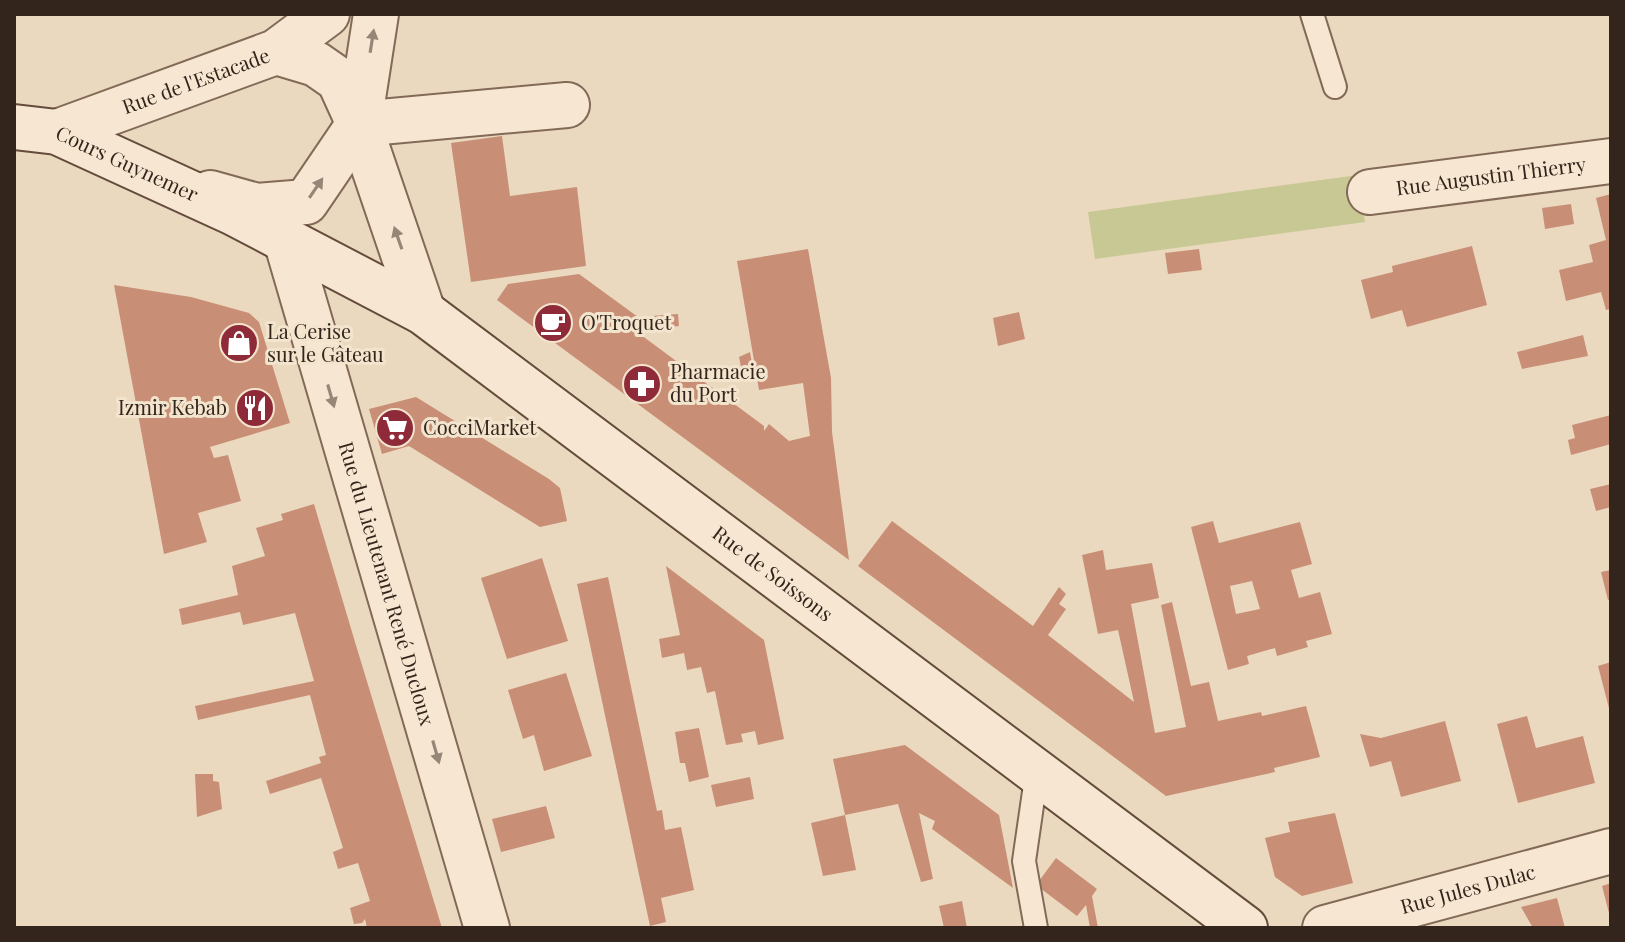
<svg xmlns="http://www.w3.org/2000/svg" width="1625" height="942" font-family="'Playfair Display',serif">
	<rect width="100%" height="100%" fill="#ebd9bf"/>
	<!-- green -->
	<path fill="#c8c894" d="M1358,175L1365,222L1095,259L1088,212Z"/>
	<!-- building -->
	<g fill="#c88f76" fill-rule="evenodd">
		<path d="M502,136L510,196L577,187L586,266L471,282L451,143Z"/>
		<path d="M1611,194V309L1606,310L1601,292L1566,301L1559,270L1593,262L1589,245L1606,240L1596,198Z"/>
		<path d="M1571,204L1574,224L1545,229L1542,208Z"/>
		<path d="M1472,246L1487,305L1407,327L1402,310L1371,319L1361,280L1393,272L1392,266Z"/>
		<path d="M808,249L831,378L832,432L849,560L497,300L508,284L579,274L638,317L678,314L679,326L637,332L764,426V431L769,424L789,441L810,436L803,383L759,390L737,261Z"/>
		<path d="M1199,249L1202,270L1168,274L1165,253Z"/>
		<path d="M114,285L191,297L249,313L259,322L290,423L210,447L214,458L228,455L241,501L198,513L207,542L164,554Z"/>
		<path d="M1019,312L1025,339L998,346L993,318Z"/>
		<path d="M1583,335L1588,356L1522,369L1517,352Z"/>
		<path d="M750,352L754,375L743,377L739,357Z"/>
		<path d="M416,397L549,479L560,488L567,521L540,527L409,446L382,454L369,409Z"/>
		<path d="M1611,415V444L1571,455L1568,440L1575,438L1572,425Z"/>
		<path d="M1611,484V507L1596,511L1590,489Z"/>
		<path d="M314,504L355,642L442,928H367L365,919L362,923L354,924L350,908L370,901L358,863L338,869L333,852L343,848L321,778L270,794L266,781L321,763L319,757L326,755L310,695L198,720L195,706L314,681L295,613L243,625L240,612L182,625L179,609L238,595L232,566L265,556L256,528L283,520L281,514Z"/>
		<path d="M892,521L1033,626L1059,587L1066,594L1059,604L1066,609L1048,635L1134,702L1118,630L1098,634L1082,555L1103,550L1106,570L1152,563L1159,598L1131,604L1155,733L1186,727L1161,605L1172,602L1191,686L1209,682L1218,721L1261,712L1262,716L1306,706L1320,757L1274,768L1275,772L1166,796L858,566Z"/>
		<path d="M1213,521L1219,543L1300,522L1312,564L1291,570L1299,598L1320,592L1332,634L1306,641L1308,647L1277,656L1275,648L1247,656L1249,664L1228,670L1191,527ZM1252,581L1260,609L1236,614L1230,586Z"/>
		<path d="M542,558L568,641L507,659L481,578Z"/>
		<path d="M666,566L764,640L784,739L758,745L755,731L741,734L743,742L726,745L715,691L707,693L701,667L687,670L684,653L662,658L659,639L680,635Z"/>
		<path d="M1611,570V599L1608,600L1601,572Z"/>
		<path d="M608,577L657,811L662,810L665,830L681,827L694,890L661,898L666,922L650,926L577,584Z"/>
		<path d="M1611,662V712H1610L1598,666Z"/>
		<path d="M566,673L592,756L544,771L534,735L523,739L508,690Z"/>
		<path d="M1527,716L1536,748L1583,736L1595,783L1518,803L1497,724Z"/>
		<path d="M1445,721L1461,781L1401,797L1391,761L1370,767L1360,734L1381,738Z"/>
		<path d="M699,728L709,777L689,782L685,763H680L675,732Z"/>
		<path d="M905,745L999,815L1013,888L932,829L935,821L919,813L933,879L921,882L898,804L845,815L833,759Z"/>
		<path d="M195,774H213V781L219,782L222,809L197,817Z"/>
		<path d="M750,777L754,799L716,807L711,785Z"/>
		<path d="M546,806L555,838L501,852L492,819Z"/>
		<path d="M1335,813L1353,883L1302,896L1275,877L1265,838L1290,832L1288,822Z"/>
		<path d="M845,815L856,870L823,876L811,823Z"/>
		<path d="M1056,858L1097,889L1092,896L1098,928H1090L1086,905L1077,916L1036,885Z"/>
		<path d="M1611,883V917H1610L1602,886Z"/>
		<path d="M1557,898L1565,928H1533L1521,907Z"/>
		<path d="M962,901L967,928H944L939,906Z"/>
	</g>
	<g fill="none" stroke-linecap="round" stroke-linejoin="round">
		<!-- lane casing -->
		<g stroke="#836a58" stroke-width="26">
			<g id="lane">
				<path d="M1312,14L1335,87"/>
				<path d="M1036,928L1024,861L1037,771"/>
			</g>
		</g>
		<!-- street casing -->
		<g stroke="#836a58" stroke-width="48">
			<g id="street">
				<path d="M276,52L316,64L339,80L359,124L423,312"/>
				<path d="M359,124L567,105"/>
				<path id="s1" d="M57,132L276,52L327,14"/>
				<path id="s2" d="M1370,192L1611,161"/>
				<path d="M210,193L257,206L306,202L359,124L376,14"/>
				<path id="s3" d="M286,240L487,928"/>
				<path id="s4" d="M1325,928L1611,851"/>
			</g>
		</g>
		<!-- secondary casing -->
		<g stroke="#654b3c" stroke-width="48">
			<g id="secondary">
				<path id="s5" d="M14,127L57,132L234,213L423,312L1245,928"/>
			</g>
		</g>
		<!-- lane -->
		<use href="#lane" stroke="#f7e7d2" stroke-width="22"/>
		<!-- street -->
		<use href="#street" stroke="#f7e7d2" stroke-width="44"/>
		<!-- secondary -->
		<use href="#secondary" stroke="#f7e7d2" stroke-width="44"/>
	</g>
	<!-- one-way arrows -->
	<defs><path id="oneway-solid" d="M-6-.8H1V-3.2L6.5 0L1 3.2V.8H-6Z" transform="scale(2)"/></defs>
	<g fill="#958677">
		<use href="#oneway-solid" transform="translate(372 41) rotate(-81)"/>
		<use href="#oneway-solid" transform="translate(316 188) rotate(-56)"/>
		<use href="#oneway-solid" transform="translate(398 238) rotate(-109)"/>
		<use href="#oneway-solid" transform="translate(331 396) rotate(74)"/>
		<use href="#oneway-solid" transform="translate(436 752) rotate(74)"/>
	</g>
	<!-- icons -->
	<defs>
		<g id="cafe-disc" transform="scale(2)"><circle r="9.5" fill="#8f2b38" stroke="#f3e4ce"/><path d="M-5.5-4.5H6V0H3Q3 3.5 0 3.5H-2.5Q-5.5 3.5-5.5 0ZM3-3.2v2h1.7v-2ZM-6 4.5H4V6H-6Z" fill="#fff"/></g>
		<g id="shop-disc" transform="scale(2)"><circle r="9.5" fill="#8f2b38" stroke="#f3e4ce"/><path d="M-5-2.5h2.3a2.7 3.5 0 0 1 5.4 0H5L5.5 6h-11ZM-1.5-2.5h3a1.5 2.3 0 0 0-3 0Z" fill="#fff"/></g>
		<g id="pharmacy-disc" transform="scale(2)"><circle r="9.5" fill="#8f2b38" stroke="#f3e4ce"/><path d="M-2-6h4v4h4v4h-4v4h-4v-4h-4v-4h4Z" fill="#fff"/></g>
		<g id="restaurant-disc" transform="scale(2)"><circle r="9.5" fill="#8f2b38" stroke="#f3e4ce"/><path d="M-5-6h1v4h1v-4h1v4h1v-4h1v5L-1.5 .5V6h-2V.5L-5-1ZM5-6V6H3V1.5H1.5Q1.5-4 5-6Z" fill="#fff"/></g>
		<g id="supermarket-disc" transform="scale(2)"><circle r="9.5" fill="#8f2b38" stroke="#f3e4ce"/><path d="M-6-5.5h2.5l.6 2H6L4.5 2H-2.5L-4.4-4H-6ZM-1.5 3.2a1.3 1.3 0 1 0 .1 0ZM3 3.2a1.3 1.3 0 1 0 .1 0Z" fill="#fff"/></g>
	</defs>
	<g fill-rule="evenodd">
		<use href="#cafe-disc" x="553" y="323"/>
		<use href="#shop-disc" x="239" y="343"/>
		<use href="#pharmacy-disc" x="642" y="384"/>
		<use href="#restaurant-disc" x="255" y="408"/>
		<use href="#supermarket-disc" x="395" y="428"/>
	</g>
	<g text-anchor="middle" stroke-width="6" stroke-linejoin="round" paint-order="stroke">
		<!-- street labels -->
		<g font-size="20" fill="#33251c" stroke="#f3e4ce">
			<text dy="7" stroke="none"><textPath href="#s1" startOffset="148">Rue de l'Estacade</textPath></text>
			<text dy="7" stroke="none"><textPath href="#s5" startOffset="120">Cours Guynemer</textPath></text>
			<text dy="7" stroke="none"><textPath href="#s2" startOffset="122">Rue Augustin Thierry</textPath></text>
			<text dy="7" stroke="none"><textPath href="#s5" startOffset="888">Rue de Soissons</textPath></text>
			<text dy="7" stroke="none"><textPath href="#s3" startOffset="358">Rue du Lieutenant René Ducloux</textPath></text>
			<text dy="7" stroke="none"><textPath href="#s4" startOffset="148">Rue Jules Dulac</textPath></text>
		</g>
		<!-- poi labels -->
		<g font-size="20" fill="#33251c" stroke="#f3e4ce" text-anchor="start">
			<text x="581" y="330">O'Troquet</text>
			<text x="267" y="339">La Cerise<tspan x="267" dy="23">sur le Gâteau</tspan></text>
			<text x="670" y="379">Pharmacie<tspan x="670" dy="23">du Port</tspan></text>
			<text x="227" y="415" text-anchor="end">Izmir Kebab</text>
			<text x="423" y="435">CocciMarket</text>
		</g>
	</g>
	<!-- border -->
	<rect width="1625" height="942" fill="none" stroke="#33251c" stroke-width="32"/>
</svg>
